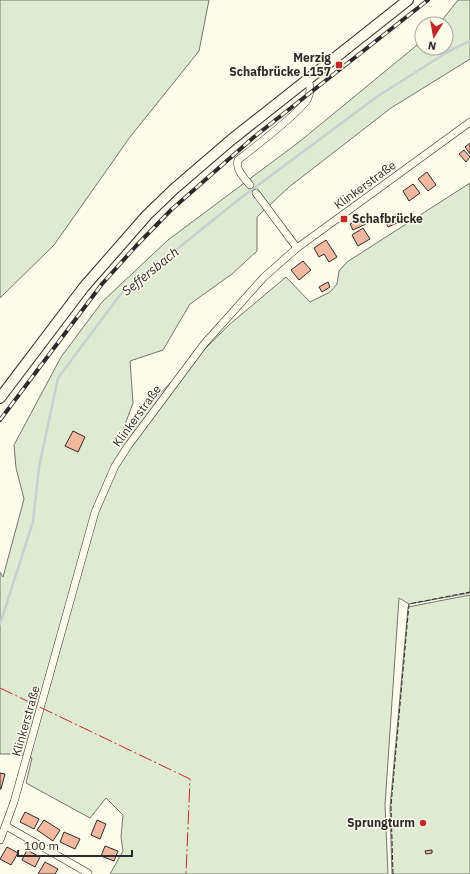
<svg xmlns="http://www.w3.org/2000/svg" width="470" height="874" font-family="'IBM Plex Sans',sans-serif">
	<rect width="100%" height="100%" fill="#fdfbea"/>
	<!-- green -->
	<g fill="#deebd1" stroke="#74746e">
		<path d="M0,0H209L199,51L130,137L54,245L0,298Z"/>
		<path d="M458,0H470V59L391,108L289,187L257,217V251L232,274L190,304L163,350L130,361L133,403L123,430L230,324L286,277L310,302L330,292L337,284L339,271L347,262L470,183V593L409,604L399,598L385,805L388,874H110L123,851L121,837L123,815L106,798L90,818L26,783L32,758L17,754H0V572L3,577L24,499L16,468L14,445L61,357L102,302L168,240L299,142L422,41V48H446V24H439Z"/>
		<path d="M470,595V874H392L390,808L408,607Z"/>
	</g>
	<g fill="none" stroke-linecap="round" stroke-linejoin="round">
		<!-- stream -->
		<path stroke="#c7d0d0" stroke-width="2.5" d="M0,624L33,522L39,467L58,378L120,295L238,200L378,96L449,51L470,41"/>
	</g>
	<!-- building -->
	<g fill="#f2b8a0" stroke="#2b2b2b">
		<path d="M470,143V154L465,147Z"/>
		<path d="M464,150L470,157L466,162L459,154Z"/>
		<path d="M427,172L436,185L428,191L418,179Z"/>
		<path d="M413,184L420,193L409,201L403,191Z"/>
		<path d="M367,215L370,222L353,230L350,224Z"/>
		<path d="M395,215L399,222L388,227L385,220Z"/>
		<path d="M363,228L370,239L358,246L352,235Z"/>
		<path d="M326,240L337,257L329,262L324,254L319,257L314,248Z"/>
		<path d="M303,261L311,270L299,280L291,270Z"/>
		<path d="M328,282L330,287L322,292L319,287Z"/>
		<path d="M73,431L85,437L78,452L65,446Z"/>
		<path d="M0,773L5,774L1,789H0Z"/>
		<path d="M25,812L39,819L34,829L20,822Z"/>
		<path d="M44,820L60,830L53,841L37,830Z"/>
		<path d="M97,820L106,824L100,839L91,835Z"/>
		<path d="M425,820L426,826H420V821Z"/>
		<path d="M64,832L80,839L75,849L60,842Z"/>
		<path d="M105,846L118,851L114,861L101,856Z"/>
		<path d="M7,847L18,853L11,865L0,859Z"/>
		<path d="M27,850L40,857L35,867L22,860Z"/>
		<path d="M432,850V853L426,854L425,851Z"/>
		<path d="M45,862L58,869L55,874H38Z"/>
	</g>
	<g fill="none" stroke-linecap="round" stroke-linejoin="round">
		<!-- street casing -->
		<g stroke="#2b2b2b" stroke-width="8">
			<g id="street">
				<path d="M250,185C244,178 235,169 238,160C251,150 304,109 308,98C311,92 310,85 308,79"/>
				<path d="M256,193L297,248"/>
				<path d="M6,826L88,873"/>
				<path d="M0,840L14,802L95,512L115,466L128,446L204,344L264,277L297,248L470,122"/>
			</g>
		</g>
		<!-- secondary casing -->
		<g stroke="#2b2b2b" stroke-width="12">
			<path id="secondary" d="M0,398L84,287L147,215L174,189L231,140L408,0"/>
		</g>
		<!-- street -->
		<use href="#street" stroke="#fdfbea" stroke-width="7"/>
		<!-- secondary -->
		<use href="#secondary" stroke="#fdfbea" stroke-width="10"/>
		<!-- rail casing -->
		<g stroke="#2b2b2b" stroke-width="4">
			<path id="rail" d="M0,420L102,284L136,246L171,210L254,137L428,0"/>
		</g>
		<!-- rail -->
		<use href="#rail" stroke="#fdfbea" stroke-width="2.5" stroke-dasharray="8" stroke-linecap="butt"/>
		<!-- fence -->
		<path stroke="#2b2b2b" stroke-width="1" stroke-dasharray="5 2" stroke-linecap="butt" d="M393,874L391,806L409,604L470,592"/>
		<!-- power -->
		<path stroke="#c62828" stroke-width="1" stroke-dasharray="14 3 2 3" stroke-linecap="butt" d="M0,688L190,779L186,874"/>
	</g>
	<!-- markers -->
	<g fill="#c62828" stroke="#fdfbea" stroke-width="1.5">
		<rect x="335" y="61" width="8" height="8" rx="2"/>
		<rect x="340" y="215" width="8" height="8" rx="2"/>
		<circle cx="423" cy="823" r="4"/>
	</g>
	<g text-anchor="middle" stroke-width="3" stroke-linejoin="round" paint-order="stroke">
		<!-- poi labels -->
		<g font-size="12" font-weight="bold" fill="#2b2b2b" stroke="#fdfbea" text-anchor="end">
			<text x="331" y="62">Merzig<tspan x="331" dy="14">Schafbrücke L157</tspan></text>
			<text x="352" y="223" text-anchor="start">Schafbrücke</text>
			<text x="415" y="827">Sprungturm</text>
		</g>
		<!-- street labels -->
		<g font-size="12" fill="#2b2b2b" stroke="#fdfbea">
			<text transform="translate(365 185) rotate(-36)" y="4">Klinkerstraße</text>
			<text transform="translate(137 416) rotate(-54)" y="4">Klinkerstraße</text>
			<text transform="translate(26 721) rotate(-74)" y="4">Klinkerstraße</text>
		</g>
		<!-- water labels -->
		<g font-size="13" font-style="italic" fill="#2b2b2b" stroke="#fdfbea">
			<text transform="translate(150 271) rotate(-39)" y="5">Seffersbach</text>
		</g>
	</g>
	<!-- north arrow -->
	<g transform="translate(434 36) rotate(191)"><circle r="19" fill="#fdfbea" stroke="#a9a89e"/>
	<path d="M0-3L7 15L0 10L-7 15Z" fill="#c62828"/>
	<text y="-6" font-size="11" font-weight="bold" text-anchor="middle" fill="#2b2b2b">N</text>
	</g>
	<!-- scale -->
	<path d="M18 850v6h114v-6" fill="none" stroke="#2b2b2b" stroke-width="2"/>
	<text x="24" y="850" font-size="12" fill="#2b2b2b" stroke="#fdfbea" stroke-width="3" paint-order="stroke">100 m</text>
</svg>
